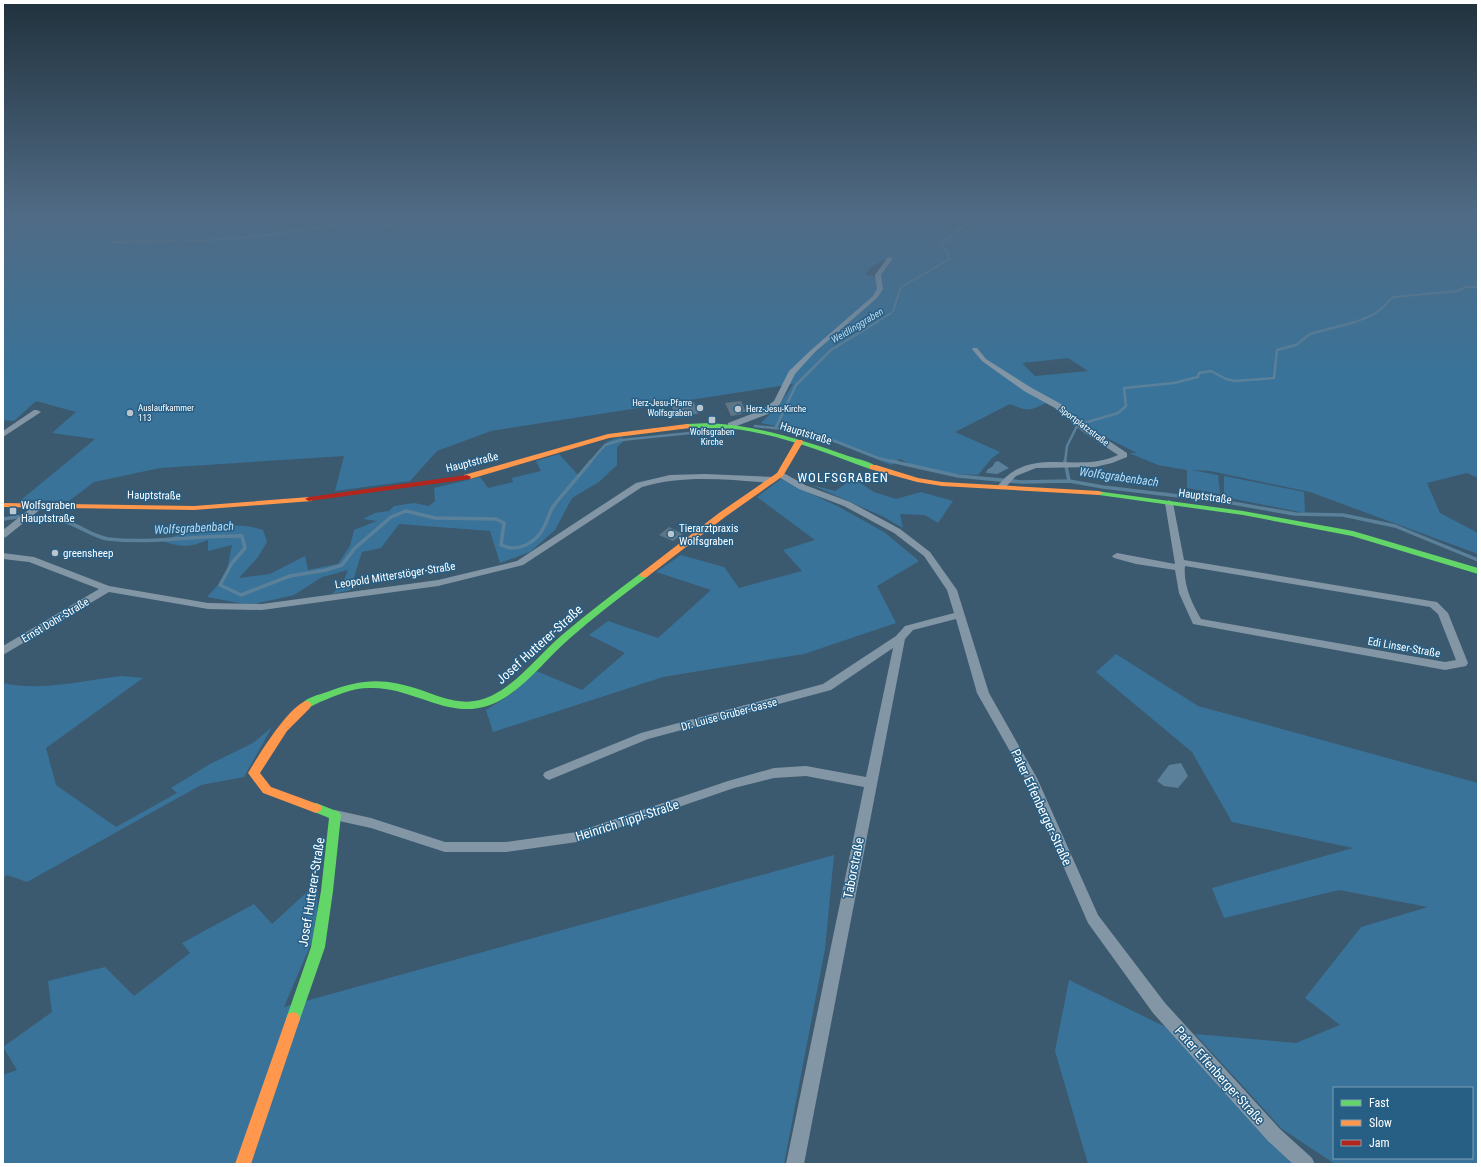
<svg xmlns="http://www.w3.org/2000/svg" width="1481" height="1167" font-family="'Roboto Condensed',sans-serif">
	<rect width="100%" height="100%" fill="#3c5a6f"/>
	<!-- green -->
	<g fill="#397399" fill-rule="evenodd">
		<path d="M11,214H1478V478L1467,473L1427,483L1440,513L1478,533V554L1310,492L1210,471L1191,470L1218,475L1220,494L1187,488V470L1158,465L1129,453H1137L1099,434L1048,402C1030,411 1028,412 1010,404L955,432L1000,452L991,459L978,475C951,474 923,472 900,459L891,465L810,433L761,423L780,404L793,384L491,431L437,451L410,481L335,491L344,456L160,468L94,482L69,501L21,500L95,439L52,433L76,412L36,401L14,421L3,420V223ZM884,260L887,263L879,275L875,277L865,274L873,266ZM1068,358L1088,371L1035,376L1022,363Z"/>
		<path d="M621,437L624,441L617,447V465L599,482L572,498L555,530L530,552L500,563L490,531L399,524L381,548L362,552L350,590L332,594L343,583L348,570L322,577L294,595L250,605L207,597L226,576L232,545L208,551V540C188,548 182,547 161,541C190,530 233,519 263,530L267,542L258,557L239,578L270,574L305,556L308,570L338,564L350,546L354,530L377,521L363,519L375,513L389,511L394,506L414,503L429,506L435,501L434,488L480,477L488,488L513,482L512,478L541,471L536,461L559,454L578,475L608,441Z"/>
		<path d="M1224,476L1304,492L1305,513L1224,497Z"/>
		<path d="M781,479L839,507L884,532L919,561L877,586L896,623L804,654L663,677L493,732L486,710L510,695L536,671L582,690L625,653L589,635L608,621L658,638L711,590L656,572L681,555L724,567L739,588L802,571L783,550L815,540L757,497Z"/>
		<path d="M857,481L874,492L896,499L921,492L953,501L938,523L925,515L900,514L903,528L884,517L812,485L835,491L848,482Z"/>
		<path d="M1116,654L1198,706L1478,783V1164H1335L1282,1129L1195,1034L1296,1043L1340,1025L1305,998L1361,927L1428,907L1339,890L1224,918L1212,888L1353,848L1232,822L1192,752L1096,672ZM1334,1088H1472V1158H1334Z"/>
		<path d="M122,676L143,678L46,748L56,785L116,827L177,793L171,788L210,764L253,743L272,727L244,777L201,785L27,882L7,875L3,878V683C39,692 86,680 122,676Z"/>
		<path d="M834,855L825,949L784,1164H3V1075L17,1070L3,1047L52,1012L48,981L105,967L134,996L190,953L182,943L254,904L272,924L318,882L316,932L284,1007Z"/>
		<path d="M1069,980L1178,1033L1294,1164H1088L1055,1051Z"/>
	</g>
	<!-- water -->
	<g fill="#5a809a">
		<path d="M998,461L1009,468L997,474L986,473L987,470L993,466L995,462Z"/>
		<path d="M1181,763L1188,776L1178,788L1164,786L1157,781L1169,765Z"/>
	</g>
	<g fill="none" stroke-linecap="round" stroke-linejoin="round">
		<!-- stream-far2 -->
		<g stroke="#5a809a" stroke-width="2">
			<path d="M186,241C219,240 252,237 284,233C316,229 360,215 391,226V228"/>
			<path d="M112,242L175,241"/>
			<path d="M893,311L901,287L950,259L947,250L940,246C954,231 969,222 988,214"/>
			<path d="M875,323L891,313"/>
			<path d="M1352,323C1363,319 1374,316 1382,308C1387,304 1388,300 1394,297L1457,291L1466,287H1478"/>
		</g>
		<!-- stream-far1 -->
		<g stroke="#5a809a" stroke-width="2.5">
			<path d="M1084,423L1118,413L1126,406L1124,388L1174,383L1198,377L1199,373L1211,371L1226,379L1235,381L1274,378L1277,350L1296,345L1310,334L1355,322"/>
			<path d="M755,426L812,432L878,458L894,462"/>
			<path d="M776,427L796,385L831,350L877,322"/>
			<path d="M590,462L605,445L621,440L730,429"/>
			<path d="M1065,462L1067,446L1077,426"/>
		</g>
		<!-- stream -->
		<g stroke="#5a809a" stroke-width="3.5">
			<path d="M891,461L958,476L1022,482L1069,481L1103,487L1221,501L1295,514L1343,515L1395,526L1478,560"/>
			<path d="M1065,461L1069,481"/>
			<path d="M3,519C27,515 49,515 72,524C84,529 95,537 108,539C152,544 198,535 242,536L245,548L232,563L220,585L241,595L290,576L326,570L342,565L355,548L391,517L406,511L435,518L496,519L504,523L501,545C518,553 536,543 544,527C548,520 549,511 555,504C566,490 579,476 591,461"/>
		</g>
	</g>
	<!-- building -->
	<g fill="#5f7686">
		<path d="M741,401L746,412H741L742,414L731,416L725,403Z"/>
		<path d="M694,402L698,414H692L693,416L675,418L671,404Z"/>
		<path d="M669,527L683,534L673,541L659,535Z"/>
	</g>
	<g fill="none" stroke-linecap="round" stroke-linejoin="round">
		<!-- street -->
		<g fill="#8396a5" fill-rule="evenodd">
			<path d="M888,257L893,258L881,275L883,289L877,298L815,352L795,374L780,404L768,414L734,427H728V423L762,410L774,401L789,371L811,350L873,296L877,289L875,275Z"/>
			<path d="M973,348H977L986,359L1030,387L1061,404L1088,427L1127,453V457L1112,463L1095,467L1036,468L1016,476L1004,489H998L997,487C1030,443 1076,475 1118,455L1082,431L1055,408L1024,391L982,361L972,349Z"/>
			<path d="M34,410H37L41,412L3,437V431Z"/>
			<path d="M780,471L805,485L850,502L900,529L930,552L957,590L989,693L1037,778L1098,915L1165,1003L1280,1129L1312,1158L1315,1164H1293L1268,1141L1153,1013L1088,923L1025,778L977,693L956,619L913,630L905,639L804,1164H786L864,787L806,776L774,778L734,788L577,842L506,852H445L371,828L330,819L328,815L330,811L335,810L371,818L445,842H506L577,832L728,781L774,768L806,766L866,777L893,648L831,690L648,739L549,780L545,778L543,775L545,772L641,733L823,684L896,636L905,626L954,613L947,590L924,556L894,533L844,506L799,489L777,476L776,474Z"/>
			<path d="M705,474L773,477L777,480L773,483C729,480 685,474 642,487L523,565L438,586L262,610L208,609L109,592L3,655V646L99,589L29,562L3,559V553L34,557L109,586L208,603L262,604L438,580L517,561L636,483L670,475Z"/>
			<path d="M1169,500L1173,503L1184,560L1437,602L1448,613L1468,663L1466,666L1445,670L1193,624L1179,593L1175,570L1136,564L1114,558L1112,556L1117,553L1175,564L1165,503ZM1185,566L1430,607L1438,614L1456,660L1445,662L1201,619C1192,603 1183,585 1185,566Z"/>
			<path d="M39,503L43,506L42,508L6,537L3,538V530L36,504Z"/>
		</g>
		<!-- fast -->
		<g fill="#63d668" fill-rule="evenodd">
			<path d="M710,423C759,426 803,440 848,456C857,459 870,461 877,467L876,469H870C826,453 782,435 735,429C726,428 687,429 683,426L687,424Z"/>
			<path d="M1096,491L1243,511L1353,531L1478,568V574L1352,536L1243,515L1099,495L1095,493Z"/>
			<path d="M644,572L647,573L648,575L647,577C620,597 594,617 569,639C540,664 513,706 472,709C437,711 405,686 369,688C352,688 335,696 320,702C315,704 311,707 306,709L302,708L301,705C306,697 319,695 327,692C363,678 385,678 421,690C438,696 456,704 474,701C508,697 537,656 562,635C588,613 614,593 641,573Z"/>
			<path d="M316,803L339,812L341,815L333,891L325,947L300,1019L298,1024L293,1026L288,1024L286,1019L311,947L321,891L329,818L312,811L310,808L312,805Z"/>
		</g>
		<!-- slow -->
		<g fill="#ff974d" fill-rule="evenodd">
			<path d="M687,424L691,426L690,428L609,438L470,479H467L463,477L464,475L608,434Z"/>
			<path d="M796,440H802L803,442L783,476L725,517L647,577H641L640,575L641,573L719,513L777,473Z"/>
			<path d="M870,465H876L918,478L942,482L1099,491L1103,493L1099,495L942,486L917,482L870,469Z"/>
			<path d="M309,497L313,499L312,501L194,510L3,507V503L194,506Z"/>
			<path d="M306,701L310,702L311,705L310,708L287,731L260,773L271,787L320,805L322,808L320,811L316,813L263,793L248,773C258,756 288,707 306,701Z"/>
			<path d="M293,1012L298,1014L300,1019L251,1164H235L286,1019L288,1014Z"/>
		</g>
		<!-- jam -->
		<path fill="#b3261e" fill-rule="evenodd" d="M467,475L471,477L470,479L309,501L305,499L309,497Z"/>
	</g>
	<!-- sky -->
	<linearGradient id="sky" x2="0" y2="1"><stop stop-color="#21323d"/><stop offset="0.57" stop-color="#506b85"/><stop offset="1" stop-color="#506b85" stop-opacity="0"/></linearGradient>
	<rect width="1481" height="377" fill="url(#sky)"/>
	<!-- markers -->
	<g fill="#bbc5cd" stroke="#275e84" stroke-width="1.5">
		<circle cx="700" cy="408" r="4"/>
		<circle cx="738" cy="409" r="4"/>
		<circle cx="130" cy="413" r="4"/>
		<rect x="708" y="416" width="8" height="8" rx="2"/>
		<rect x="9" y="507" width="8" height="8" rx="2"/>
		<circle cx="671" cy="534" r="4"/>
		<circle cx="55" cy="553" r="4"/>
	</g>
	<g text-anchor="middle" stroke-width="3" stroke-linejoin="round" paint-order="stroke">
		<!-- far-poi labels -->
		<g font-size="9" fill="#fff" stroke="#275e84" text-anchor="start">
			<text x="692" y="406" text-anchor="end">Herz-Jesu-Pfarre<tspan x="692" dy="10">Wolfsgraben</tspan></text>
			<text x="138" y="411">Auslaufkammer<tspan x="138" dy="10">113</tspan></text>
			<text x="746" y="412">Herz-Jesu-Kirche</text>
			<text x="712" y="435" text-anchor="middle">Wolfsgraben<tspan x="712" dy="10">Kirche</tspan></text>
		</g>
		<!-- far-street labels -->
		<g font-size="9" fill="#fff" stroke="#275e84">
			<text transform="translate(1084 426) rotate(37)" y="3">Sportplatzstraße</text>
		</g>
		<!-- far-water labels -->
		<g font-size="10" font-style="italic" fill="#bcdbef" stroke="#275e84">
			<text transform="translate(857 325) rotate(-31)" y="4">Weidlinggraben</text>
		</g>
		<!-- street labels -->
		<g font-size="11" fill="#fff" stroke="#275e84">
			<text transform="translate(806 433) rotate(17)" y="4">Hauptstraße</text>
			<text transform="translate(472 462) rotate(-14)" y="4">Hauptstraße</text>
			<text transform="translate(154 495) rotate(1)" y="4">Hauptstraße</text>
			<text transform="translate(1205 496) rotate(8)" y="4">Hauptstraße</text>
			<text transform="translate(395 575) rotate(-9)" y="4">Leopold Mitterstöger-Straße</text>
			<text transform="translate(55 620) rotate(-31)" y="4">Ernst Dohr-Straße</text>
			<text transform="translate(1404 647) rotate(10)" y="4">Edi Linser-Straße</text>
			<text transform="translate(729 714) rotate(-15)" y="4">Dr. Luise Gruber-Gasse</text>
		</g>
		<!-- poi labels -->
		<g font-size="11" fill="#fff" stroke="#275e84" text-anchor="start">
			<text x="21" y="509">Wolfsgraben<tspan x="21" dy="13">Hauptstraße</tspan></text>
			<text x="679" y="532">Tierarztpraxis<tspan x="679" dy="13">Wolfsgraben</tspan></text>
			<text x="63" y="557">greensheep</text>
		</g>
		<!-- water labels -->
		<g font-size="12" font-style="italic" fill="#bcdbef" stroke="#275e84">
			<text transform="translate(1119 477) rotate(8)" y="4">Wolfsgrabenbach</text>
			<text transform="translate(194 528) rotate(-3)" y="4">Wolfsgrabenbach</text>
		</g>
		<!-- quarter labels -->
		<g font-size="13" letter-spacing="1" fill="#fff" stroke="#275e84">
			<text x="843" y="482">WOLFSGRABEN</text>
		</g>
		<!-- near-street labels -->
		<g font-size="13" fill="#fff" stroke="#275e84">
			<text transform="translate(539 644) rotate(-42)" y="5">Josef Hutterer-Straße</text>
			<text transform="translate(1042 807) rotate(65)" y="5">Pater Effenberger-Straße</text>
			<text transform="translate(627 820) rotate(-18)" y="5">Heinrich Tippl-Straße</text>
			<text transform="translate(853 868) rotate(-79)" y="5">Taborstraße</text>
			<text transform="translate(311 892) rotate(-81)" y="5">Josef Hutterer-Straße</text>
			<text transform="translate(1220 1075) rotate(48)" y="5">Pater Effenberger-Straße</text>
		</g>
	</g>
	<!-- border -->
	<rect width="1481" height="1167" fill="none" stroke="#ffffff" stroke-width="8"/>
	<!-- legend -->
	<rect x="1333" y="1087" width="140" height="72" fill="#275e84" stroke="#7d9eb5"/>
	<rect x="1341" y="1100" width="20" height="6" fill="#63d668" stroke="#7d9eb5"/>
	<text x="1369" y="1107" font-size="12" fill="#ffffff">Fast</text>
	<rect x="1341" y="1120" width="20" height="6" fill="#ff974d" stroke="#7d9eb5"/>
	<text x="1369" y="1127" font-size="12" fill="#ffffff">Slow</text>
	<rect x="1341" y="1140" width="20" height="6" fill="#b3261e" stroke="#7d9eb5"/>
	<text x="1369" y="1147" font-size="12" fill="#ffffff">Jam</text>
</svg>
